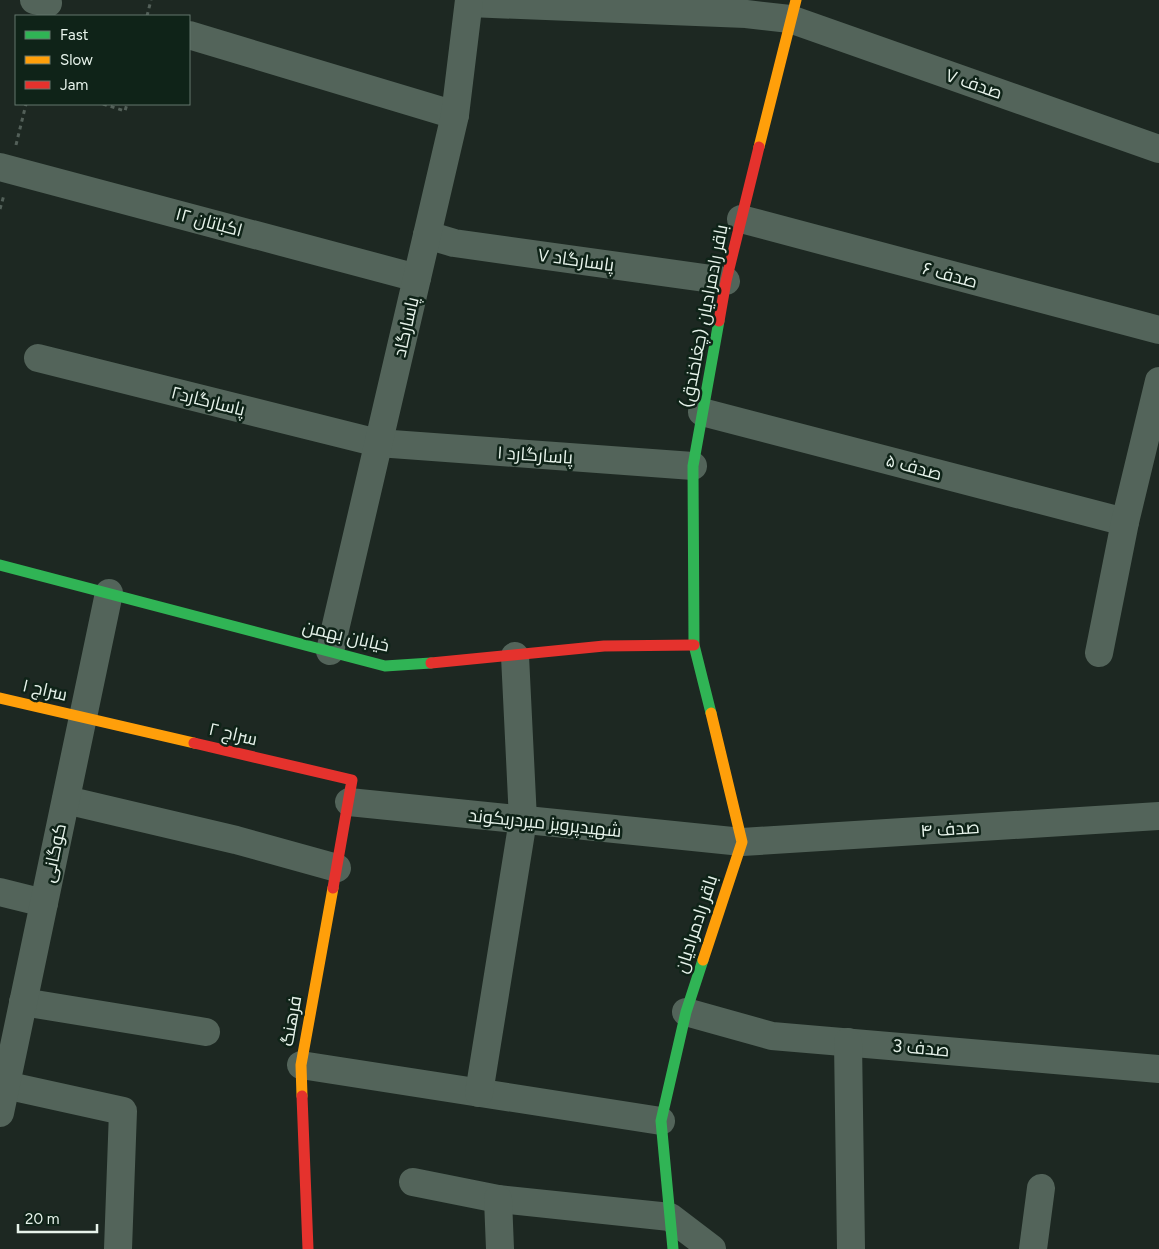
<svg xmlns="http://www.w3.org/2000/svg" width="1159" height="1249" font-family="Figtree,Cairo,sans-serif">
	<rect width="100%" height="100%" fill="#1d2822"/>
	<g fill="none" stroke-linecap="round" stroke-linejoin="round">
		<!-- path -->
		<g stroke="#536059" stroke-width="3" stroke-dasharray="4 4" stroke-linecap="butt">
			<path d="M147,16L151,0"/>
			<path d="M103,104L125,111L127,104"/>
			<path d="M16,145L26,104"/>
			<path d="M0,209L4,195"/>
		</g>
		<!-- street -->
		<g stroke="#53645a" stroke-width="28">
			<path d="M34,0L48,3"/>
			<path d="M469,3L746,14L790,19L1159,149"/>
			<path d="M189,35L455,115"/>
			<path d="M0,167L417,278"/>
			<path d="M741,219L1159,330"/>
			<path d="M427,235L454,243L726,281"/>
			<path d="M38,358L378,443L693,466"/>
			<path d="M702,412L1125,522"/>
			<path d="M330,651L455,115L469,0"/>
			<path d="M1099,653L1125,522L1159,381"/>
			<path d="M66,800L236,840L337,868"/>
			<path d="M349,802L742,842L1159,816"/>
			<path d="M0,892L44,903"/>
			<path d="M23,1002L206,1032"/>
			<path d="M686,1012L772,1036L1159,1069"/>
			<path d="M848,1042L851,1249"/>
			<path d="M301,1065L661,1121"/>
			<path d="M0,1084L123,1111L118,1249"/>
			<path d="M479,1093L523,820L515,656"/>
			<path d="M0,1113L109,593"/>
			<path d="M413,1182L498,1199L670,1217L712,1249"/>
			<path d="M498,1199L500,1249"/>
			<path d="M1033,1249L1041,1188"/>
		</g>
		<!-- fast -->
		<g stroke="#30b455" stroke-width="11">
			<path d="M0,565L385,666L431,663"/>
			<path d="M711,713L694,645L693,466L719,321"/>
			<path d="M673,1249L661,1121L686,1012L703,960"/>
		</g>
		<!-- slow -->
		<g stroke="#ff9f0a" stroke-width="11">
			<path d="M759,147L796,0"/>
			<path d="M0,698L194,743"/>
			<path d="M703,960L742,842L711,713"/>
			<path d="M302,1096L301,1065L333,888"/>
		</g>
		<!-- jam -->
		<g stroke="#e5322d" stroke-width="11">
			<path d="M719,321L726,281L759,147"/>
			<path d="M431,663L604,646L694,645"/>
			<path d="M194,743L352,780L333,888"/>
			<path d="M302,1096L308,1249"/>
		</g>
	</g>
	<g text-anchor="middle" stroke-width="5" stroke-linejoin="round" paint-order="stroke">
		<!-- street labels -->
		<g font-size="18" fill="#e7f3eb" stroke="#0f2318">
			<text transform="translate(974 84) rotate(19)" y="6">صدف ۷</text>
			<text transform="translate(209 222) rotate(15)" y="6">اکباتان ۱۲</text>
			<text transform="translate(576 260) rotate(8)" y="6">پاسارگاد ۷</text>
			<text transform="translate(950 275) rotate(15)" y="6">صدف ۶</text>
			<text transform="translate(704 316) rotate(-79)" y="6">باقر رادمرادیان (چغاخندق)</text>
			<text transform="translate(406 327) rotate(-77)" y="6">پاسارگاد</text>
			<text transform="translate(208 401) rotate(14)" y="6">پاسارگارد۲</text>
			<text transform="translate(535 455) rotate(4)" y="6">پاسارگارد ۱</text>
			<text transform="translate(914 467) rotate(15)" y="6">صدف ۵</text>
			<text transform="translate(346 636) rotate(13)" y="6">خیابان بهمن</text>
			<text transform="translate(45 690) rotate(13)" y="6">سراج ۱</text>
			<text transform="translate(233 734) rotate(13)" y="6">سراج ۲</text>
			<text transform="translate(545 823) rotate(6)" y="6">شهیدپرویز میردریکوند</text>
			<text transform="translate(950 829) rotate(-4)" y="6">صدف ۴</text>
			<text transform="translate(54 853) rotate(-78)" y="6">کوگانی</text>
			<text transform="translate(696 924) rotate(-72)" y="6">باقر رادمرادیان</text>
			<text transform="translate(291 1021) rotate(-80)" y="6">فرهنگ</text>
			<text transform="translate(921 1048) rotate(5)" y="6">صدف 3</text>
		</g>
	</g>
	<!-- legend -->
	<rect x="15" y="15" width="175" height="90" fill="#0f2318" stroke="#65766c"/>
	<rect x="25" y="31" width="25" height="8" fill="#30b455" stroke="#65766c"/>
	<text x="60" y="40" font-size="15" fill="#e7f3eb">Fast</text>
	<rect x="25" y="56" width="25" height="8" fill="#ff9f0a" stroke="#65766c"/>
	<text x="60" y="65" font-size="15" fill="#e7f3eb">Slow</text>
	<rect x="25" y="81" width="25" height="8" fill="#e5322d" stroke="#65766c"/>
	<text x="60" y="90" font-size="15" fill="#e7f3eb">Jam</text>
	<!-- scale -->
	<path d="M18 1224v8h79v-8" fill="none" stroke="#e7f3eb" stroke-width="2.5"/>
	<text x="25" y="1224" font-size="15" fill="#e7f3eb" stroke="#0f2318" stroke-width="4" paint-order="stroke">20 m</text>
</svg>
